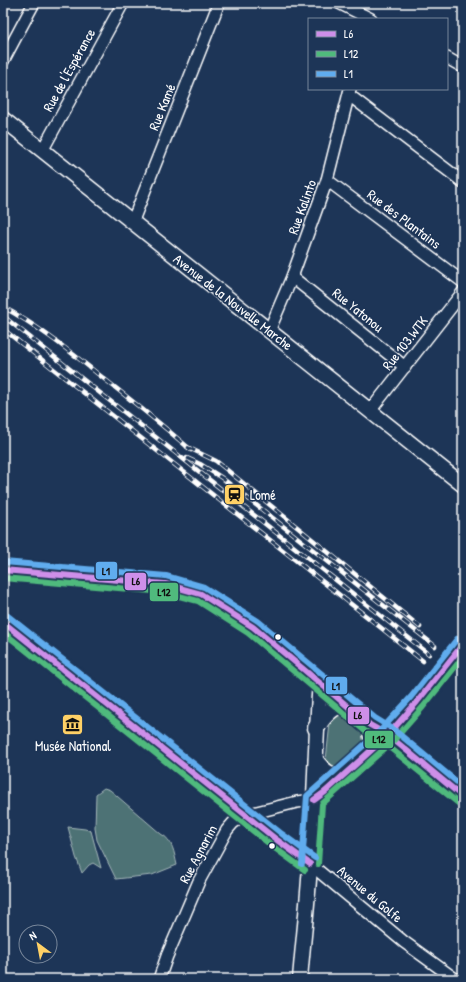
<svg xmlns="http://www.w3.org/2000/svg" width="466" height="982" font-family="'Patrick Hand',sans-serif">
	<rect width="100%" height="100%" fill="#1d3557"/>
	<filter id="ink" filterUnits="userSpaceOnUse"><feTurbulence type="fractalNoise" baseFrequency=".025" numOctaves="2"/><feDisplacementMap in="SourceGraphic" scale="8" xChannelSelector="R" yChannelSelector="G"/><feConvolveMatrix kernelMatrix="1 2 1 2 8 2 1 2 1" color-interpolation-filters="sRGB"/></filter>
	<g filter="url(#ink)">
		<!-- green -->
		<g fill="#4d7274" stroke="#a6b8ba">
			<path d="M338 715C350 713 359 725 367 733L365 744 340 768 335 770 326 763V760L330 723 332 720Z"/>
			<path d="M104 788 110 790 161 834C173 840 174 853 177 865L152 875 116 879 97 840 95 828 96 794Z"/>
			<polygon points="68,827 85,829 91,831 101,868 93,863 89,865 82,873 76,857"/>
		</g>
		<g fill="none" stroke-linecap="round" stroke-linejoin="round">
			<defs>
				<g id="minor">
					<polyline points="339,3 371,19"/>
					<polyline points="447,58 463,67"/>
					<polyline points="3,61 34,3"/>
					<polyline points="349,95 463,182"/>
					<polyline points="42,151 123,3"/>
					<polyline points="327,180 463,282"/>
					<polyline points="132,223 219,3"/>
					<polyline points="292,277 405,367"/>
					<polyline points="269,331 292,277 327,180 350,89"/>
					<polyline points="370,411 463,292"/>
					<polyline points="3,622 277,840 310,864 404,942 455,979"/>
					<polyline points="159,979 167,956 199,881 227,830 233,823 245,815 297,802 314,800"/>
				</g>
				<g id="tertiary">
					<polyline points="3,119 463,485"/>
					<path d="M316 760C323 769 330 776 341 776"/>
					<path d="M314 800C325 793 332 785 342 776 357 762 373 750 387 736 415 707 438 675 463 644"/>
					<path d="M300 979C303 941 308 902 310 864 315 804 315 743 320 682"/>
				</g>
				<g id="secondary">
					<polyline points="3,570 165,584 201,594 253,627 370,725 388,735 463,797"/>
					<polyline points="370,725 374,749"/>
					<path d="M316 728C322 719 331 705 343 706 346 706 349 708 352 709"/>
				</g>
			</defs>
			<!-- minor casing -->
			<use href="#minor" stroke="#fff" stroke-width="14"/>
			<!-- tertiary casing -->
			<use href="#tertiary" stroke="#fff" stroke-width="17"/>
			<!-- secondary casing -->
			<use href="#secondary" stroke="#fff" stroke-width="19"/>
			<!-- minor -->
			<use href="#minor" stroke="#1d3557" stroke-width="11"/>
			<!-- tertiary -->
			<use href="#tertiary" stroke="#1d3557" stroke-width="14"/>
			<!-- secondary -->
			<use href="#secondary" stroke="#1d3557" stroke-width="16"/>
			<defs>
				<g id="rail">
					<path d="M3 307C37 325 68 350 98 374 130 399 161 424 191 450"/>
					<polyline points="3,316 429,654"/>
					<polyline points="3,329 423,661"/>
					<polyline points="187,447 216,461 420,627"/>
					<polyline points="187,458 200,464 222,478 435,646"/>
				</g>
			</defs>
			<!-- rail casing -->
			<use href="#rail" stroke="#fff" stroke-width="4.5"/>
			<!-- rail -->
			<use href="#rail" stroke="#1d3557" stroke-width="3" stroke-dasharray="9" stroke-linecap="butt"/>
			<defs>
				<g id="bus-1">
					<polyline points="3,570 165,584 201,594 253,627 370,725 388,735 463,797"/>
					<polyline points="3,622 277,840 310,864"/>
					<polyline points="314,800 325,792 387,736 417,702 463,644"/>
				</g>
				<g id="bus-2">
					<polyline points="3,578 164,592 198,601 248,633 365,731 383,742 458,803"/>
					<polyline points="3,632 272,846 305,870"/>
					<polyline points="318,864 322,804 393,741 423,707 463,657"/>
				</g>
				<g id="bus-3">
					<polyline points="4,562 166,576 204,587 258,621 375,718 393,729 463,787"/>
					<polyline points="8,616 282,834 315,858"/>
					<polyline points="302,864 307,796 381,730 411,697 457,639"/>
				</g>
			</defs>
			<!-- bus-1 casing -->
			<use href="#bus-1" stroke="#1d3557" stroke-width="9"/>
			<!-- bus-2 casing -->
			<use href="#bus-2" stroke="#1d3557" stroke-width="9"/>
			<!-- bus-3 casing -->
			<use href="#bus-3" stroke="#1d3557" stroke-width="9"/>
			<!-- bus-1 -->
			<use href="#bus-1" stroke="#ce8fe9" stroke-width="6"/>
			<!-- bus-2 -->
			<use href="#bus-2" stroke="#50ba7d" stroke-width="6"/>
			<!-- bus-3 -->
			<use href="#bus-3" stroke="#60acee" stroke-width="6"/>
		</g>
	</g>
	<!-- icons -->
	<defs>
		<symbol id="station-square" viewBox="-11 -11 22 22"><rect x="-9" y="-9" width="18" height="18" rx="4" fill="#ffd166" stroke="#1d3557"/><path d="M-3-6H3Q5-6 5-4V2Q5 4 3 4L4.5 6H3L1.5 4h-3L-3 6H-4.5L-3 4Q-5 4-5 2V-4Q-5-6-3-6ZM-3.5-4v3h7v-3ZM-3.5 1v1.5H-2V1ZM2 1v1.5H3.5V1Z" fill="#111"/></symbol>
		<symbol id="museum-square" viewBox="-11 -11 22 22"><rect x="-9" y="-9" width="18" height="18" rx="4" fill="#ffd166" stroke="#1d3557"/><path d="M0-6L6-3V-2H-6V-3ZM-5-1h2V3h-2ZM-1-1h2V3h-2ZM3-1h2V3H3ZM-6 4H6V6H-6Z" fill="#111"/></symbol>
	</defs>
	<g fill-rule="evenodd">
		<use href="#station-square" x="222" y="482" width="25" height="25"/>
		<use href="#museum-square" x="60" y="712" width="25" height="25"/>
	</g>
	<!-- markers -->
	<g fill="#fff" stroke="#1d3557" stroke-width="1.5">
		<circle cx="278" cy="637" r="3.5"/>
		<circle cx="272" cy="846" r="3.5"/>
	</g>
	<g text-anchor="middle" stroke-width="3" stroke-linejoin="round" paint-order="stroke">
		<!-- street labels -->
		<g font-size="14" fill="#fff" stroke="#1d3557">
			<text transform="translate(69 70) rotate(-61)" y="5">Rue de l'Espérance</text>
			<text transform="translate(162 107) rotate(-68)" y="5">Rue Kamé</text>
			<text transform="translate(302 207) rotate(-70)" y="5">Rue Kalinto</text>
			<text transform="translate(404 219) rotate(37)" y="5">Rue des Plantains</text>
			<text transform="translate(233 302) rotate(38)" y="5">Avenue de la Nouvelle Marche</text>
			<text transform="translate(358 310) rotate(39)" y="5">Rue Yatonou</text>
			<text transform="translate(405 343) rotate(-52)" y="5">Rue 103.WTK</text>
			<text transform="translate(198 854) rotate(-62)" y="5">Rue Agnarim</text>
			<text transform="translate(370 894) rotate(40)" y="5">Avenue du Golfe</text>
		</g>
		<!-- poi labels -->
		<g font-size="14" fill="#fff" stroke="#1d3557" text-anchor="start">
			<text x="250" y="500">Lomé</text>
			<text x="73" y="751" text-anchor="middle">Musée National</text>
		</g>
	</g>
	<g stroke="#1d3557" stroke-width="1.5">
		<rect x="95" y="561" width="23" height="19" rx="4" fill="#60acee"/>
		<rect x="124" y="572" width="23" height="19" rx="4" fill="#ce8fe9"/>
		<rect x="149" y="582" width="30" height="20" rx="4" fill="#50ba7d"/>
		<rect x="325" y="676" width="23" height="19" rx="4" fill="#60acee"/>
		<rect x="347" y="706" width="23" height="19" rx="4" fill="#ce8fe9"/>
		<rect x="364" y="730" width="30" height="19" rx="4" fill="#50ba7d"/>
	</g>
	<g font-size="11" text-anchor="middle" font-weight="bold" fill="#111">
		<text x="106" y="575">L1</text>
		<text x="136" y="585">L6</text>
		<text x="164" y="596">L12</text>
		<text x="336" y="690">L1</text>
		<text x="358" y="719">L6</text>
		<text x="379" y="743">L12</text>
	</g>
	<!-- margin -->
	<rect width="466" height="982" fill="none" stroke="#1d3557" stroke-width="16"/>
	<rect x="8" y="8" width="450" height="966" fill="none" stroke="#fff" stroke-width="1.5" filter="url(#ink)"/>
	<!-- legend -->
	<rect x="308" y="18" width="140" height="72" fill="#1d3557" stroke="#77869a"/>
	<rect x="316" y="31" width="20" height="6" fill="#ce8fe9" stroke="#77869a"/>
	<text x="344" y="38" font-size="12" fill="#ffffff">L6</text>
	<rect x="316" y="51" width="20" height="6" fill="#50ba7d" stroke="#77869a"/>
	<text x="344" y="58" font-size="12" fill="#ffffff">L12</text>
	<rect x="316" y="71" width="20" height="6" fill="#60acee" stroke="#77869a"/>
	<text x="344" y="78" font-size="12" fill="#ffffff">L1</text>
	<!-- north arrow -->
	<g transform="translate(38 944) rotate(328)"><circle r="19" fill="#1d3557" stroke="#77869a"/>
	<path d="M0-3L7 15L0 10L-7 15Z" fill="#ffd166"/>
	<text y="-6" font-size="11" font-weight="bold" text-anchor="middle" fill="#ffffff">N</text>
	</g>
</svg>
